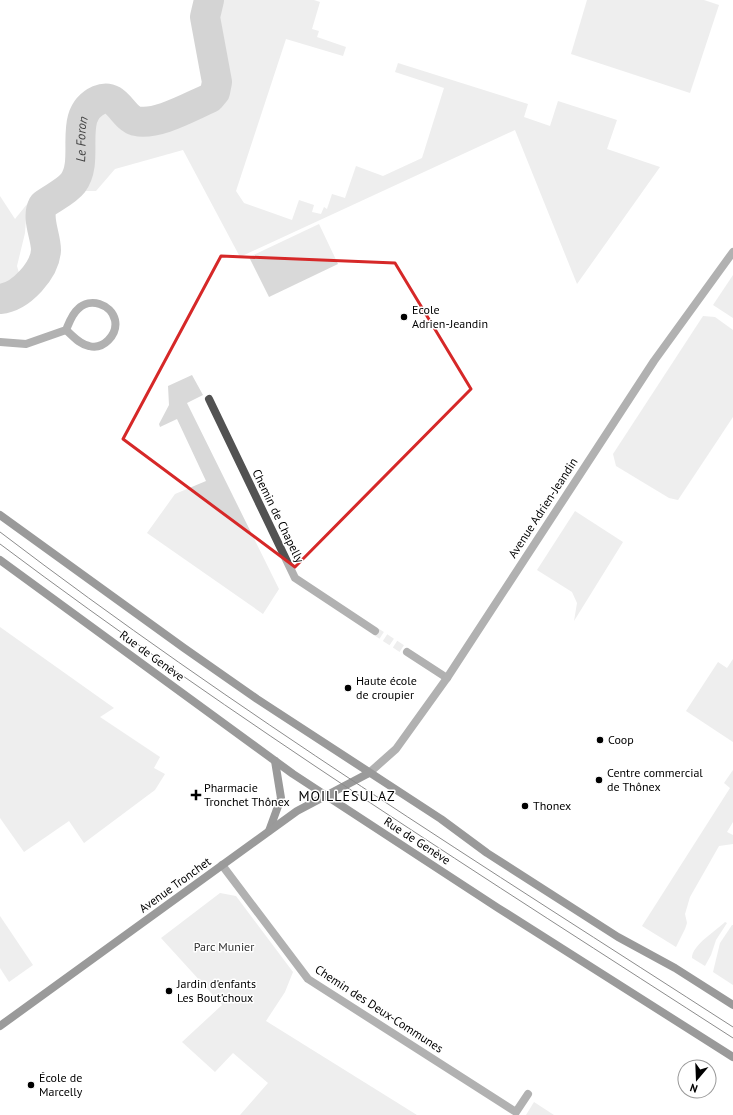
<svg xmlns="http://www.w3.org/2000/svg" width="733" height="1115" font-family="'PT Sans',sans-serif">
	<rect width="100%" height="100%" fill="#fff"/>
	<!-- green -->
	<g fill="#d9d9d9">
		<path d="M220 0H314L320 2 312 29 319 31 317 37 346 47 343 56 286 39 236 191 244 203 292 220 299 200 314 205 312 212 321 214 324 207 327 209 332 194 345 198 356 166 383 176 422 158 444 88 395 72 398 63 528 104 524 117 550 126 558 101 617 120 607 149 660 167 577 284 515 130 240 257 183 150 115 169 96 191H84V185L78 188C80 181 83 174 84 167 86 152 81 104 109 108 120 114 123 127 136 131 151 136 219 112 225 97L210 22 215 5Z"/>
		<polygon points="587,0 704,0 719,5 690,93 571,54"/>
		<polygon points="0,196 15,219 32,198 26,219 25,233 17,266 19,273 16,279 11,286 0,288"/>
		<polygon points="319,224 338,264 269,297 249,257"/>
		<polygon points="733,275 733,318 713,305"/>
		<polygon points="703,316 715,317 733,330 733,417 678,500 669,498 616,466 613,454"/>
		<polygon points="192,375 203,395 187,403 279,589 263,614 147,533 175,494 206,481 177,419 160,427 159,424 169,405 168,386"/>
		<polygon points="575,511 623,542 574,621 577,603 572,592 537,570"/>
		<polygon points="0,627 114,708 100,717 160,757 154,768 165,774 155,790 84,843 69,821 24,852 0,818"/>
		<polygon points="733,659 733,742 686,711 718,662 727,668"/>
		<polygon points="733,770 733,822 727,832 733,835 733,844 719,846 690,897 685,914 687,923 685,929 676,947 642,926 730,788 724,783"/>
		<polygon points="220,893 236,896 293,972 285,992 266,1021 417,1115 240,1115 268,1083 233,1053 215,1072 182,1042 222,1005 161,938"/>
		<polygon points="0,916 33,965 9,982 0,968"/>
		<path d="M725 922 727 923 716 940 711 955 705 966 692 958C692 945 716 931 725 922Z"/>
		<polygon points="732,925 733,925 733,985 713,972 720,943"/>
		<polygon points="534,1102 554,1115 526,1115"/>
	</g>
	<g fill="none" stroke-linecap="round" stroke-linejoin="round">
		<!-- river -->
		<path stroke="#a0a0a0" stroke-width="30" id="s1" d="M0 299C21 297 45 270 46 250 46 236 36 218 43 205 52 198 66 192 73 183 91 159 66 115 99 100 117 92 122 117 136 121 157 126 191 106 210 98L215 92 217 82 205 17 209 0"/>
		<!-- minor-tunnel -->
		<polyline stroke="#d9d9d9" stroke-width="8" stroke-dasharray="8 4" stroke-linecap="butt" points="375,631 407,652"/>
		<!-- minor -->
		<g stroke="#525252" stroke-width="8">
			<path d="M0 342 26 344 66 330C69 323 72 314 78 309 90 297 111 304 115 320 118 335 103 350 89 346 79 344 73 336 66 330"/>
			<polyline points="209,399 295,578 375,631"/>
			<polyline points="407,652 447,678"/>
			<polyline points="222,865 308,979 516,1112 528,1094"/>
		</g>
		<!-- tertiary -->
		<polyline stroke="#525252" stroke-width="8" points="369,773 396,749 447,678 654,361 733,252"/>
		<!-- secondary -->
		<g stroke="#1f1f1f" stroke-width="8">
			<polyline points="0,515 184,648 257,699 441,819 487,853 618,937 675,968 733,1005"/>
			<polyline points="0,560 293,774 498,908 733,1057"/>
			<polyline points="269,831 281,798 275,761"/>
			<polyline points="0,1026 297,811 369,773"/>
		</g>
		<!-- tram -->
		<g stroke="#000" stroke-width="1">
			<path d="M0 532C235 711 485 867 733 1027"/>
			<path d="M0 544C236 721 485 878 733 1038"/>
		</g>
	</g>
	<!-- marked area -->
	<path d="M0 0H733V1115H0ZM221 256 395 263 471 389 295 567 123 439Z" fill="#fff" fill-opacity=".55" fill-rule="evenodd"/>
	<path fill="none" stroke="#d62828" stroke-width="3" stroke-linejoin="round" d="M221 256 395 263 471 389 295 567 123 439Z"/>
	<!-- markers -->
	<g fill="#000" stroke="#fff" stroke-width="1.5">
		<circle cx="404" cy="317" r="4"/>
		<circle cx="348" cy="688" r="4"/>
		<circle cx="600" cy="740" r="4"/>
		<circle cx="599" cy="780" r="4"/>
		<path d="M194 789h4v4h4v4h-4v4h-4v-4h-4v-4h4z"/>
		<circle cx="525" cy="806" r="4"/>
		<circle cx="169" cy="991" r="4"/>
		<circle cx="31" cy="1085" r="4"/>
	</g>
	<g text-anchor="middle" stroke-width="3" stroke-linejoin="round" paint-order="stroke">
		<!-- poi labels -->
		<g font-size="12" fill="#000" stroke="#fff" text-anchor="start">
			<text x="412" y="314">Ecole<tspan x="412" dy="14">Adrien-Jeandin</tspan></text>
			<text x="356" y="685">Haute école<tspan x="356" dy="14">de croupier</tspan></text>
			<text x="608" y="744">Coop</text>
			<text x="607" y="777">Centre commercial<tspan x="607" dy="14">de Thônex</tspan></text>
			<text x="204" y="792">Pharmacie<tspan x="204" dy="14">Tronchet Thônex</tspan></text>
			<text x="533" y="810">Thonex</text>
			<text x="177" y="988">Jardin d'enfants<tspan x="177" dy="14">Les Bout'choux</tspan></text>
			<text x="39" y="1082">École de<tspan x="39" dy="14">Marcelly</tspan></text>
		</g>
		<!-- street labels -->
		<g font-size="12" fill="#000" stroke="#fff">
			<text transform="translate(543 508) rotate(-57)" y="4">Avenue Adrien-Jeandin</text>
			<text transform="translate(278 516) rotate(64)" y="4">Chemin de Chapelly</text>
			<text transform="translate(152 656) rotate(36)" y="4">Rue de Genève</text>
			<text transform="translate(417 841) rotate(33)" y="4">Rue de Genève</text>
			<text transform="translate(175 885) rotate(-36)" y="4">Avenue Tronchet</text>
			<text transform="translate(379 1009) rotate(33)" y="4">Chemin des Deux-Communes</text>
		</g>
		<!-- park labels -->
		<g font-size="12" fill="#303030" stroke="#fff">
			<text x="224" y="951">Parc Munier</text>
		</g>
		<!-- water labels -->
		<g font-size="13" font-style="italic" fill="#414141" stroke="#fff">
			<text dy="5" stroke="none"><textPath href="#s1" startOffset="200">Le Foron</textPath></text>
		</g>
		<!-- quarter labels -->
		<g font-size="14" letter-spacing="1" fill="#000" stroke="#fff">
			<text x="347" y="801">MOILLESULAZ</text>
		</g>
	</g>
	<!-- north arrow -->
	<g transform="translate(697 1079) rotate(199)"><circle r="19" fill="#ffffff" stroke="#999999"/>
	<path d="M0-3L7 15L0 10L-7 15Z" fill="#000000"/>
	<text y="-6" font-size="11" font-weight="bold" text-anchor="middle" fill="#000000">N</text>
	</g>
</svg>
